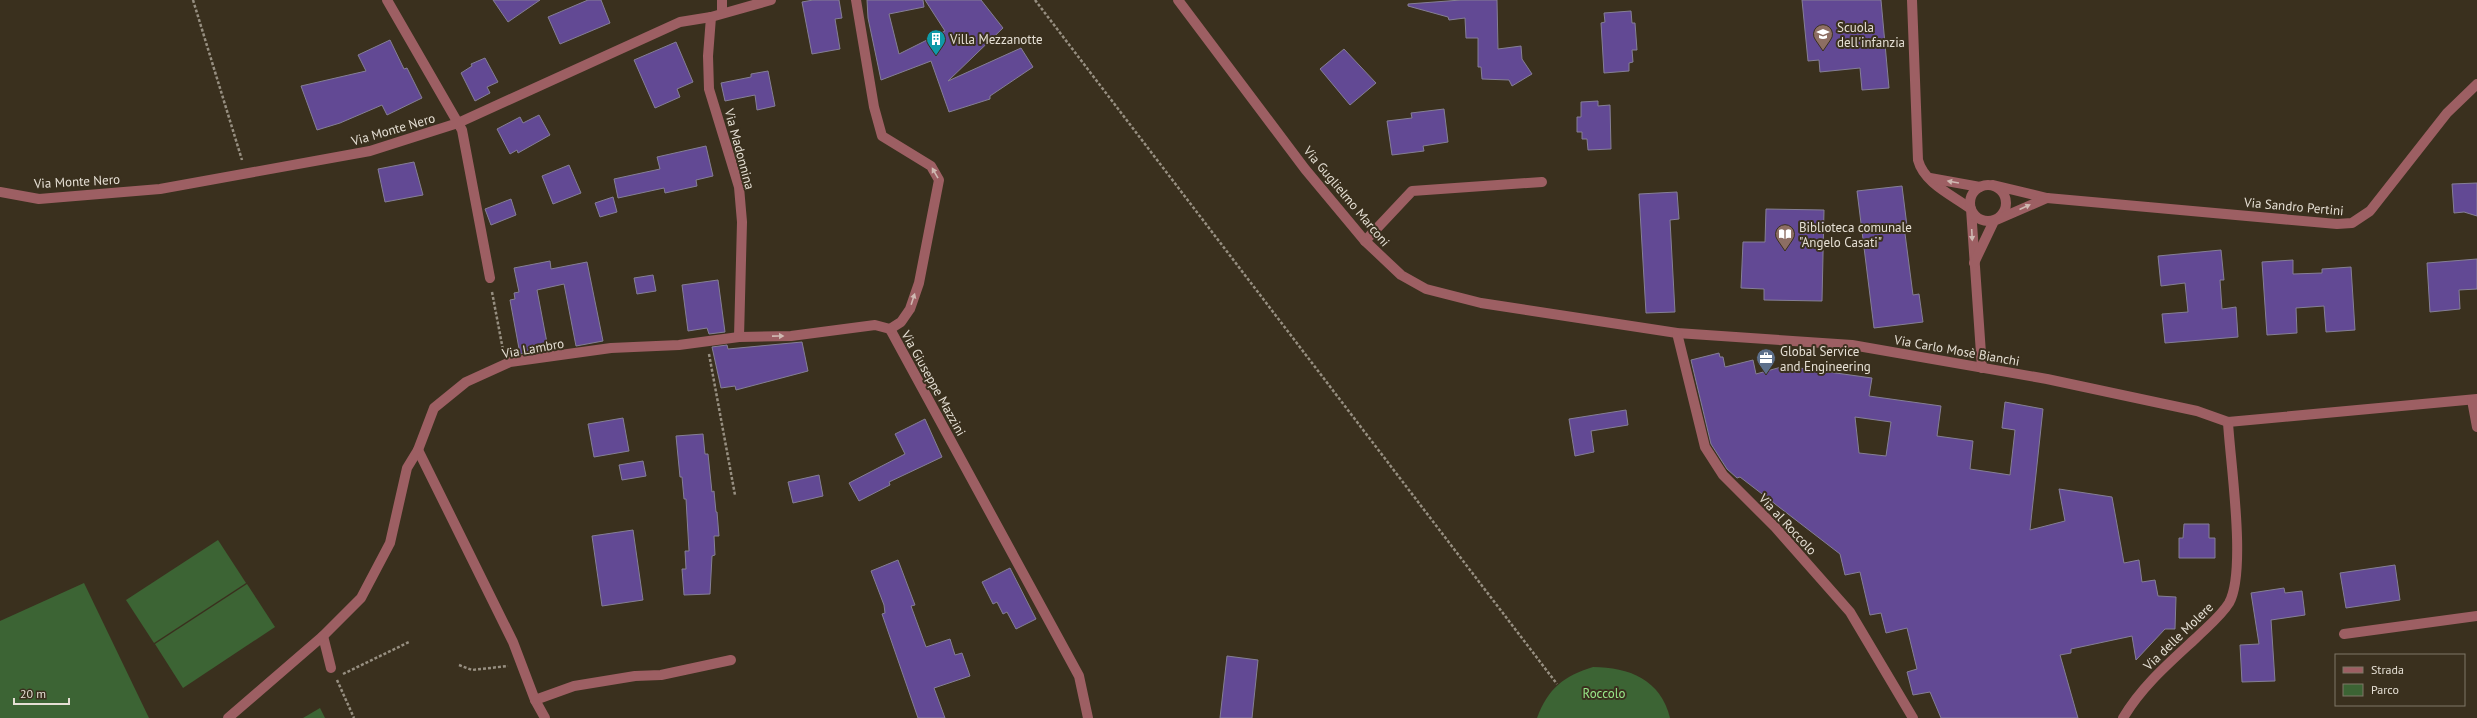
<svg xmlns="http://www.w3.org/2000/svg" width="2477" height="718" font-family="'PT Sans',sans-serif">
	<rect width="100%" height="100%" fill="#3a301e"/>
	<!-- green -->
	<g fill="#3c6434">
		<polygon points="218,540 246,583 154,643 126,600"/>
		<polygon points="84,583 149,718 0,718 0,621"/>
		<polygon points="247,584 275,627 183,688 155,644"/>
		<path d="M1593 667C1629 667 1661 680 1670 718H1537C1548 688 1564 676 1593 667Z"/>
		<polygon points="320,708 325,718 303,718"/>
	</g>
	<!-- building -->
	<g fill="#624994" stroke="#857f95" fill-rule="evenodd">
		<polygon points="493,0 540,0 508,22"/>
		<polygon points="588,0 601,0 610,23 560,44 548,17"/>
		<polygon points="813,0 839,0 842,18 835,19 840,49 812,54 802,2"/>
		<polygon points="867,0 923,0 924,7 889,14 899,54 945,31 925,0 981,0 1003,28 948,81 1021,48 1033,67 990,96 990,99 949,112 931,61 881,80 868,18"/>
		<polygon points="1461,0 1497,0 1498,49 1521,46 1522,59 1532,74 1512,86 1509,80 1482,79 1481,67 1478,67 1478,38 1466,38 1465,18 1449,20 1448,17 1408,6 1408,4"/>
		<polygon points="1802,0 1881,0 1889,88 1862,90 1860,68 1820,72 1819,60 1808,61"/>
		<polygon points="1631,11 1632,23 1635,23 1637,50 1632,50 1633,62 1629,63 1629,71 1604,73 1601,23 1605,22 1604,13"/>
		<polygon points="390,40 404,69 407,68 422,98 387,115 382,105 340,123 317,130 301,86 366,71 358,55"/>
		<polygon points="676,42 693,82 677,89 680,97 655,108 634,60"/>
		<polygon points="1344,49 1376,83 1350,105 1320,69"/>
		<polygon points="485,58 498,82 487,87 490,93 475,101 461,73 472,66 471,64"/>
		<polygon points="768,71 775,106 757,110 755,95 725,101 721,83 751,77 751,74"/>
		<polygon points="1598,101 1598,106 1610,105 1611,149 1588,150 1587,139 1582,139 1582,132 1577,132 1577,117 1581,117 1581,102"/>
		<polygon points="1444,109 1448,142 1423,146 1424,151 1392,155 1387,121 1412,118 1411,113"/>
		<polygon points="539,115 550,135 518,153 517,150 510,154 497,129 520,117 523,123"/>
		<polygon points="706,146 713,176 696,180 697,186 665,193 664,188 618,198 614,179 660,169 657,157"/>
		<polygon points="414,162 423,195 385,202 378,169"/>
		<polygon points="569,165 581,193 553,204 542,176"/>
		<polygon points="2477,183 2477,216 2464,212 2454,213 2452,184"/>
		<polygon points="1902,186 1907,226 1904,226 1913,295 1919,294 1923,322 1874,328 1857,191"/>
		<polygon points="1677,192 1679,219 1670,220 1675,312 1646,313 1639,194"/>
		<polygon points="613,197 617,212 600,217 595,203"/>
		<polygon points="511,199 516,215 491,225 485,209"/>
		<polygon points="1766,209 1824,210 1822,301 1764,300 1764,289 1741,288 1743,242 1765,242"/>
		<polygon points="2221,250 2224,280 2220,280 2222,309 2236,307 2238,337 2165,343 2162,314 2188,312 2185,283 2161,286 2158,256"/>
		<polygon points="2477,259 2477,289 2459,290 2460,309 2430,312 2427,263"/>
		<polygon points="2293,260 2293,274 2322,273 2322,269 2351,267 2355,330 2326,332 2324,306 2296,308 2297,333 2267,335 2262,262"/>
		<polygon points="550,261 551,269 587,262 603,341 576,346 564,284 537,290 548,348 520,354 510,300 515,299 514,293 519,292 514,268"/>
		<polygon points="653,275 656,291 637,294 634,278"/>
		<polygon points="718,280 725,332 709,334 707,328 688,331 682,285"/>
		<polygon points="802,342 808,371 736,390 735,386 721,388 712,347 727,345 728,349"/>
		<path d="M1719 353 1720 357H1723L1725 367 1753 360 1756 374 1785 366 1872 378 1869 396 1941 406 1937 436 1973 441 1970 469 2010 475 2015 430 2002 428 2005 402 2043 409 2030 530 2065 521 2059 489 2112 497 2124 563 2139 560 2142 582 2155 580 2158 596 2176 597 2175 629H2165L2136 660 2132 636 2071 649V653L2060 655 2078 718H1941L1930 692 1913 695 1907 672 1917 669 1907 628 1886 633 1881 613 1870 615 1860 572 1845 575 1840 554 1740 477 1737 478 1727 469 1711 444 1691 360ZM1855 417 1891 422 1886 456 1859 453Z"/>
		<polygon points="1626,410 1628,425 1591,431 1594,452 1575,456 1569,419"/>
		<polygon points="623,418 629,451 594,457 588,424"/>
		<polygon points="925,419 942,457 889,482 890,485 859,501 849,483 905,454 895,434"/>
		<polygon points="703,434 705,454 708,454 712,492 714,491 716,512 717,512 719,536 714,536 715,555 712,556 710,594 684,595 682,569 686,569 685,551 689,551 686,499 684,499 682,477 680,477 676,436"/>
		<polygon points="643,461 646,476 622,480 619,465"/>
		<polygon points="819,475 823,496 793,503 788,482"/>
		<polygon points="2184,524 2209,524 2209,538 2215,538 2215,558 2179,558 2179,538 2183,538"/>
		<polygon points="633,530 643,600 602,606 592,536"/>
		<polygon points="898,560 915,605 911,606 926,647 950,639 955,655 962,653 970,676 934,688 945,718 918,718 882,614 885,613 884,605 871,571"/>
		<polygon points="2395,565 2400,600 2346,608 2340,573"/>
		<polygon points="1010,568 1036,619 1016,629 1007,612 1003,614 997,602 993,604 982,582"/>
		<polygon points="2284,588 2285,593 2302,591 2305,615 2271,620 2275,681 2242,682 2240,645 2259,644 2251,593"/>
		<polygon points="1227,656 1258,660 1252,718 1220,718"/>
	</g>
	<g fill="none" stroke-linecap="round" stroke-linejoin="round">
		<!-- path -->
		<g stroke="#978f81" stroke-width="2.5" stroke-dasharray="3 2" stroke-linecap="butt">
			<polyline points="193,0 242,160"/>
			<polyline points="1035,0 1557,684"/>
			<polyline points="492,292 503,350"/>
			<polyline points="709,354 735,495"/>
			<polyline points="459,665 472,670 508,666"/>
			<polyline points="343,674 409,642"/>
			<polyline points="337,680 354,718"/>
		</g>
		<!-- minor -->
		<g stroke="#9d5f63" stroke-width="10">
			<polyline points="387,0 462,130 490,278"/>
			<polyline points="856,0 874,107 882,136 931,166 939,180 919,283 910,309 901,322 890,329"/>
			<polyline points="1178,0 1305,169 1365,241 1401,275 1426,289 1481,303 1677,333 1852,345 2047,379 2197,411 2228,422 2477,399"/>
			<path d="M1912 0 1918 160C1924 183 1952 195 1971 209L1982 368"/>
			<polyline points="722,13 722,0"/>
			<polyline points="711,17 708,56 709,89 739,187 742,222 739,337"/>
			<polyline points="1930,178 1980,187"/>
			<circle cx="1988" cy="203" r="18"/>
			<polyline points="1993,185 2047,198 2337,224 2352,223 2370,211 2447,113 2477,84"/>
			<polyline points="0,192 39,199 160,189 370,151 458,123 680,22 711,17 771,0"/>
			<polyline points="1365,241 1412,191 1542,182"/>
			<polyline points="1974,263 1994,221 2047,198"/>
			<polyline points="890,329 1079,676 1088,718"/>
			<polyline points="1677,333 1705,447 1723,475 1775,527 1850,612 1913,718"/>
			<polyline points="2472,400 2477,427"/>
			<polyline points="418,450 513,642 535,700 545,718"/>
			<polyline points="2344,634 2477,616"/>
			<polyline points="323,636 331,668"/>
			<polyline points="535,700 574,686 635,676 661,675 731,660"/>
			<polyline points="228,718 323,636 361,598 390,543 407,468 418,450 434,408 466,382 510,362 611,348 679,345 739,337 791,336 875,325 890,329"/>
			<path d="M2123 718C2142 686 2169 663 2196 638 2207 627 2221 616 2229 603 2247 571 2230 461 2228 422"/>
		</g>
	</g>
	<!-- one-way arrows -->
	<defs><path id="oneway-solid" d="M-6-.8H1V-3.2L6.5 0L1 3.2V.8H-6Z"/></defs>
	<g fill="#cfb9b2">
		<use href="#oneway-solid" transform="translate(935 173) rotate(-120)"/>
		<use href="#oneway-solid" transform="translate(1953 182) rotate(-170)"/>
		<use href="#oneway-solid" transform="translate(2025 207) rotate(-24)"/>
		<use href="#oneway-solid" transform="translate(1972 235) rotate(87)"/>
		<use href="#oneway-solid" transform="translate(913 299) rotate(-72)"/>
		<use href="#oneway-solid" transform="translate(778 336) rotate(-1)"/>
	</g>
	<!-- icons -->
	<defs>
		<symbol id="school-pin" viewBox="-11 -11 22 30"><path d="M0 17L-7.5 6A9.5 9.5 0 1 1 7.5 6Z" fill="#8d6e63" stroke="#3a301e"/><path d="M0-5L7-2L0 1L-7-2ZM-4 1L0 2.5L4 1V4Q0 6-4 4Z" fill="#fff"/></symbol>
		<symbol id="building-pin" viewBox="-11 -11 22 30"><path d="M0 17L-7.5 6A9.5 9.5 0 1 1 7.5 6Z" fill="#0f9aa8" stroke="#3a301e"/><path d="M-4-6H4V6H1V3H-1V6H-4ZM-2.5-4.3h1.7v1.8h-1.7ZM.8-4.3h1.7v1.8H.8ZM-2.5-1h1.7V.8h-1.7ZM.8-1h1.7V.8H.8Z" fill="#fff"/></symbol>
		<symbol id="library-pin" viewBox="-11 -11 22 30"><path d="M0 17L-7.5 6A9.5 9.5 0 1 1 7.5 6Z" fill="#8d6e63" stroke="#3a301e"/><path d="M-6-4Q-3-5.5-.7-3.5V5Q-3 3-6 4ZM6-4Q3-5.5 .7-3.5V5Q3 3 6 4Z" fill="#fff"/></symbol>
		<symbol id="office-pin" viewBox="-11 -11 22 30"><path d="M0 17L-7.5 6A9.5 9.5 0 1 1 7.5 6Z" fill="#5c6f8a" stroke="#3a301e"/><path d="M-6-3h4V-5.5h4V-3h4V5H-6ZM-1-4.5V-3h2v-1.5ZM-6 0V1H6V0Z" fill="#fff"/></symbol>
	</defs>
	<g fill-rule="evenodd">
		<use href="#school-pin" x="1812" y="23" width="22" height="30"/>
		<use href="#building-pin" x="925" y="28" width="22" height="30"/>
		<use href="#library-pin" x="1774" y="223" width="22" height="30"/>
		<use href="#office-pin" x="1755" y="347" width="22" height="30"/>
	</g>
	<g text-anchor="middle" stroke-width="4" stroke-linejoin="round" paint-order="stroke">
		<!-- poi labels -->
		<g font-size="13" fill="#e5dfd4" stroke="#3a301e" text-anchor="start">
			<text x="1837" y="32">Scuola<tspan x="1837" dy="15">dell'infanzia</tspan></text>
			<text x="950" y="44">Villa Mezzanotte</text>
			<text x="1799" y="232">Biblioteca comunale<tspan x="1799" dy="15">"Angelo Casati"</tspan></text>
			<text x="1780" y="356">Global Service<tspan x="1780" dy="15">and Engineering</tspan></text>
		</g>
		<!-- street labels -->
		<g font-size="13" fill="#e5dfd4" stroke="#3a301e">
			<text transform="translate(393 129) rotate(-16)" y="5">Via Monte Nero</text>
			<text transform="translate(740 149) rotate(75)" y="5">Via Madonnina</text>
			<text transform="translate(77 181) rotate(-3)" y="5">Via Monte Nero</text>
			<text transform="translate(1347 196) rotate(50)" y="5">Via Guglielmo Marconi</text>
			<text transform="translate(2294 206) rotate(5)" y="5">Via Sandro Pertini</text>
			<text transform="translate(533 348) rotate(-10)" y="5">Via Lambro</text>
			<text transform="translate(1957 350) rotate(10)" y="5">Via Carlo Mosè Bianchi</text>
			<text transform="translate(934 383) rotate(61)" y="5">Via Giuseppe Mazzini</text>
			<text transform="translate(1788 524) rotate(47)" y="5">Via al Roccolo</text>
			<text transform="translate(2178 636) rotate(-44)" y="5">Via delle Molere</text>
		</g>
		<!-- park labels -->
		<g font-size="13" fill="#98e788" stroke="#3a301e">
			<text x="1604" y="698">Roccolo</text>
		</g>
	</g>
	<!-- legend -->
	<rect x="2335" y="654" width="130" height="52" fill="#3a301e" stroke="#7e7667"/>
	<rect x="2343" y="667" width="20" height="6" fill="#9d5f63" stroke="#7e7667"/>
	<text x="2371" y="674" font-size="12" fill="#e5dfd4">Strada</text>
	<rect x="2343" y="684" width="20" height="12" fill="#3c6434" stroke="#7e7667"/>
	<text x="2371" y="694" font-size="12" fill="#e5dfd4">Parco</text>
	<!-- scale -->
	<path d="M14 698v6h55v-6" fill="none" stroke="#e5dfd4" stroke-width="2"/>
	<text x="20" y="698" font-size="12" fill="#e5dfd4" stroke="#3a301e" stroke-width="3" paint-order="stroke">20 m</text>
</svg>
